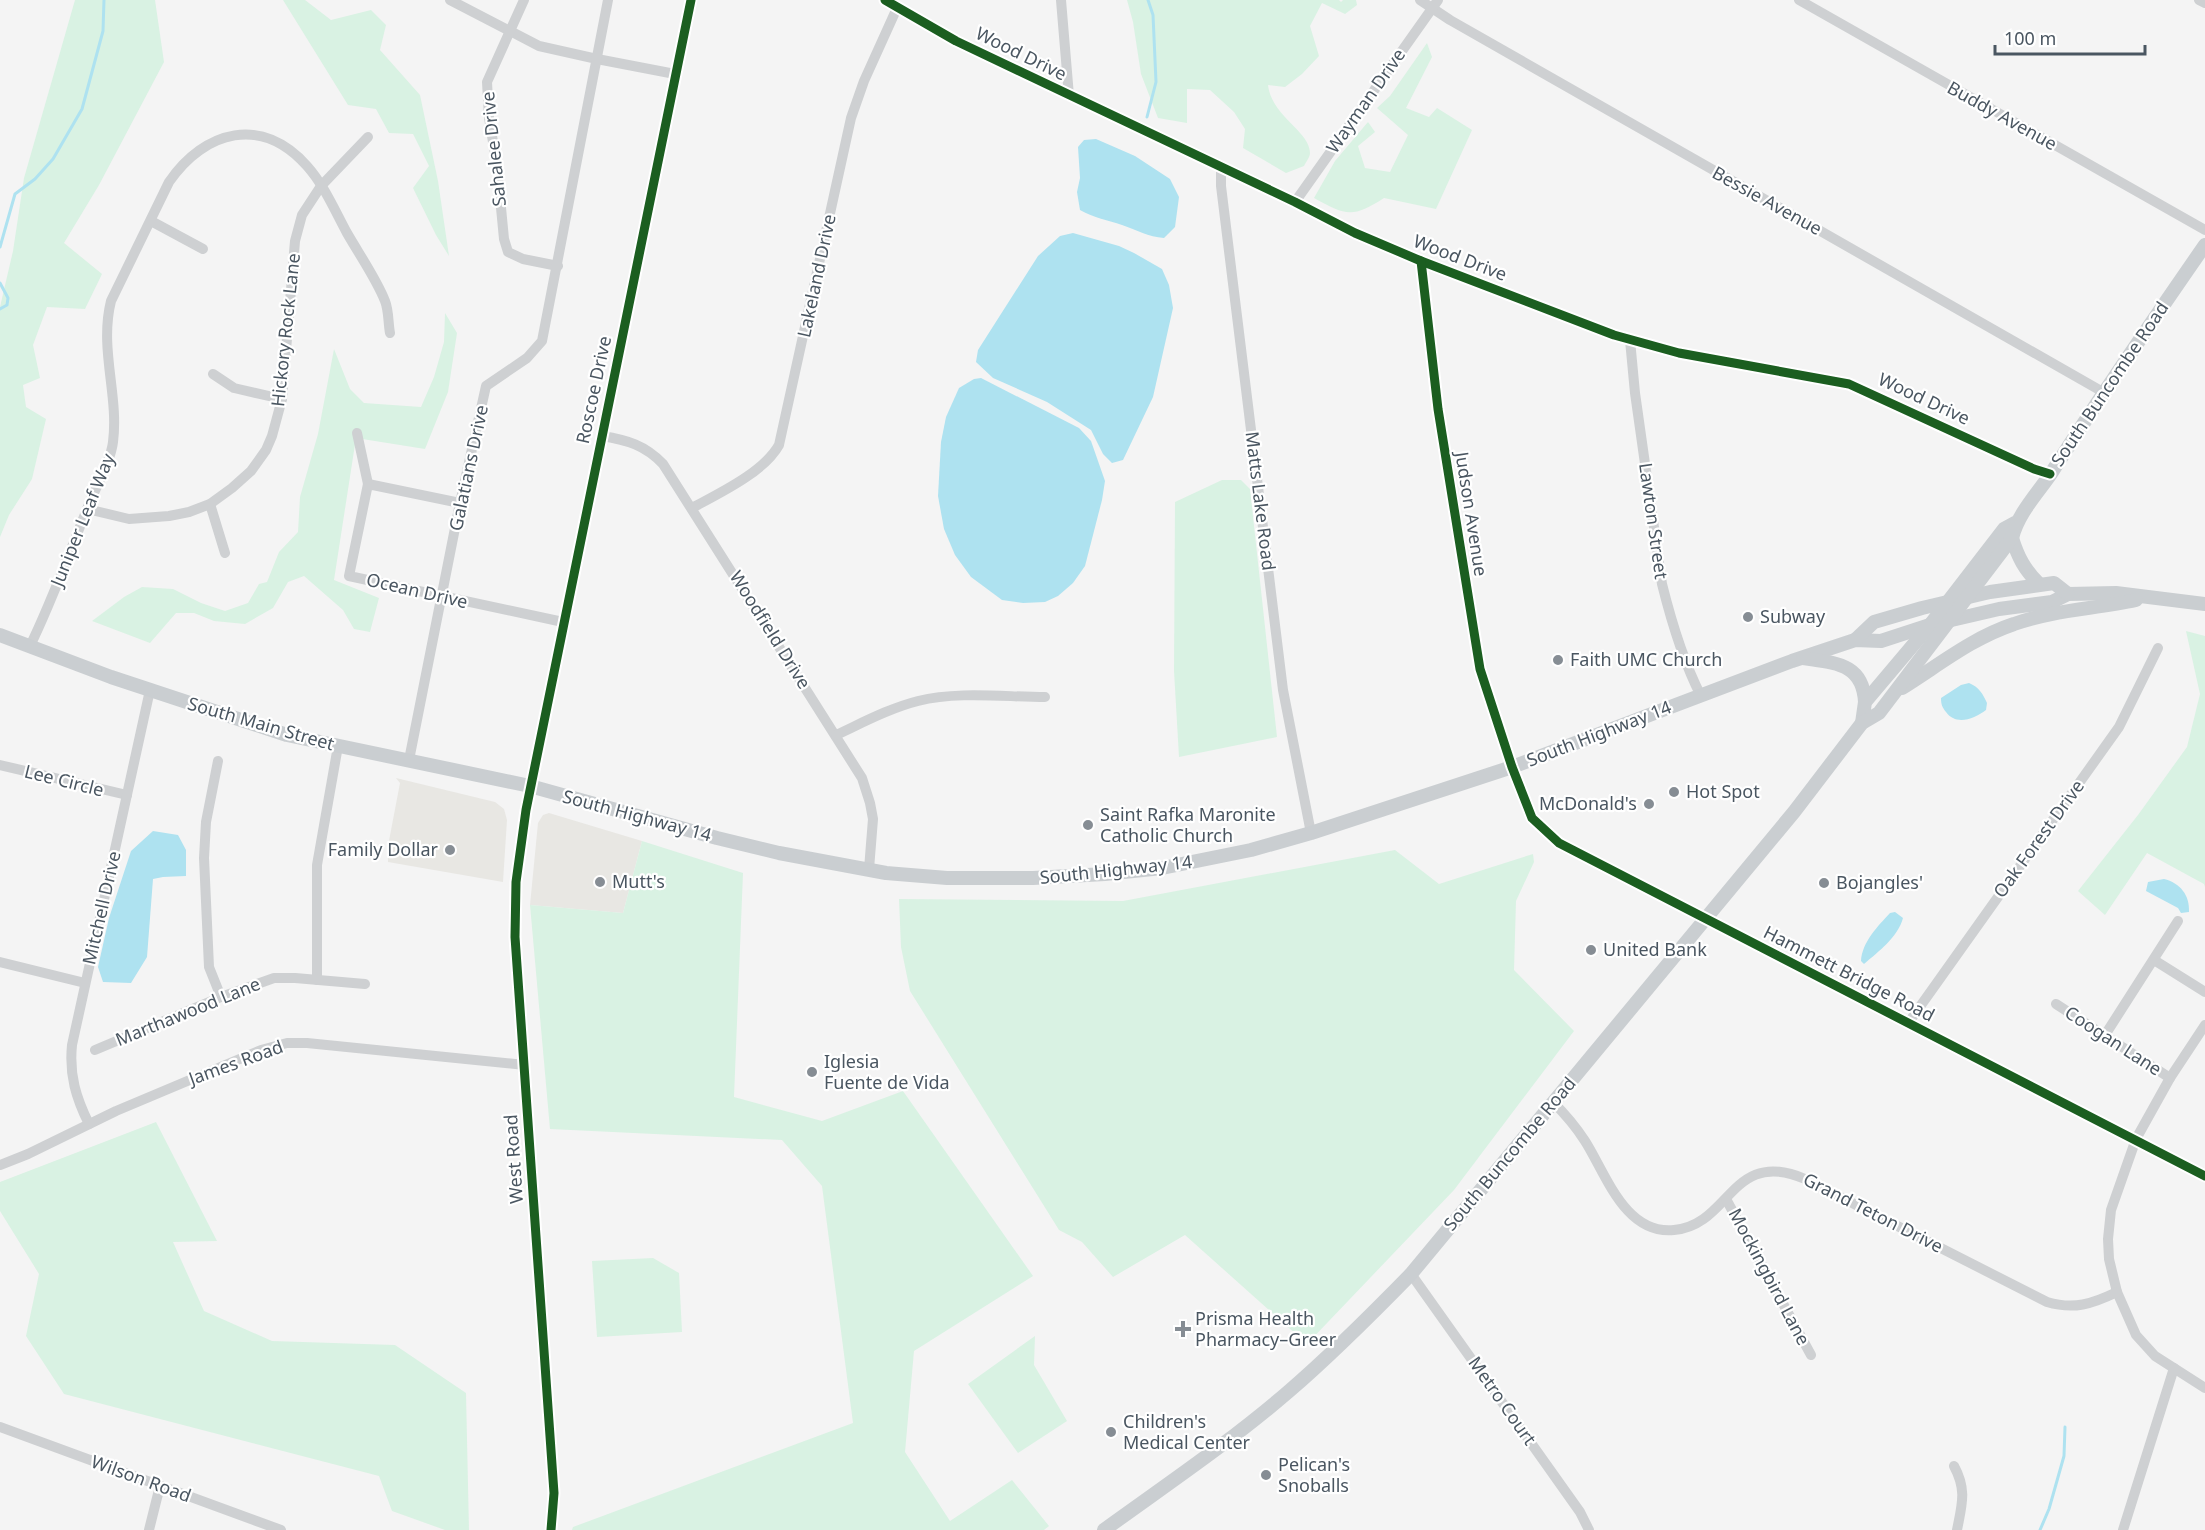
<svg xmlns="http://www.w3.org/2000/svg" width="2205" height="1530" font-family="'Noto Sans',sans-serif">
	<rect width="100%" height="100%" fill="#f4f4f4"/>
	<!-- commercial -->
	<g fill="#e8e7e3">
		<polygon points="396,778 495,802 504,809 507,820 503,882 388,862 388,846 400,783"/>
		<polygon points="549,813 642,841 623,913 530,905 538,823 543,815"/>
	</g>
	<!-- green -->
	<g fill="#d9f2e3">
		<polygon points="75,0 155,0 164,62 99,185 64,243 102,274 85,309 47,307 33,345 40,378 23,385 26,407 46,419 32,479 9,515 0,537 0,307 13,251 24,178"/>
		<polygon points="283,0 305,0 331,20 371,10 386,25 380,50 420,95 438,181 449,256 436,235 413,188 429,166 413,134 389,133 376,109 348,105"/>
		<path d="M1127 0H1339L1341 2 1343 0H1356L1357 5 1345 14 1322 3 1310 26 1319 56 1302 74 1285 87 1268 85C1272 117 1310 131 1310 153 1310 157 1306 162 1304 166L1286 173 1243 148 1245 129 1234 112 1210 90 1187 89V123L1158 118 1141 74 1133 22Z"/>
		<path d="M1427 43 1432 57 1406 108 1429 117 1437 108 1472 130 1436 209 1384 198C1353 218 1346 216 1314 198L1335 161 1368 122 1375 132 1358 146 1365 168 1390 172 1408 135 1377 108 1390 96Z"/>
		<polygon points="445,313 457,333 448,392 425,449 356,438 334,580 379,598 370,632 354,629 343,610 304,576 288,582 273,608 245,624 214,621 194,613 176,613 150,643 92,621 124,597 142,587 173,589 201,603 225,611 248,603 259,584 267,582 279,552 298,532 300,497 318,434 334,349 350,389 364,403 421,407 434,377 444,342"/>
		<polygon points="1222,480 1241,480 1250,489 1277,737 1179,757 1174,671 1175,502"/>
		<polygon points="2186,631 2205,636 2205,887 2204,884 2147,853 2105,915 2078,891 2138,815 2187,747 2200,694"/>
		<polygon points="642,841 743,873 734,1097 822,1121 903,1091 1033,1276 914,1351 905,1452 950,1521 1012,1480 1049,1526 1044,1530 572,1530 573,1527 853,1423 822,1186 782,1140 550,1129 530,905 623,913"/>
		<polygon points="1395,850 1439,884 1533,854 1534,862 1516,901 1514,970 1574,1031 1454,1190 1307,1344 1185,1235 1113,1277 1082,1242 1059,1230 910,991 901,947 899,899 1123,901"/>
		<polygon points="156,1122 217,1241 173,1242 204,1311 272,1341 395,1345 466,1393 469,1530 445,1530 392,1511 379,1476 64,1394 26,1336 39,1274 0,1211 0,1182"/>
		<polygon points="653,1258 679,1273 682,1332 597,1337 592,1261"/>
		<polygon points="1035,1336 1034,1365 1067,1421 1018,1453 968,1384"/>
	</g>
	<!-- water -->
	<g fill="#aee2f0">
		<path d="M1096 139 1135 156 1170 179 1179 197 1175 227 1164 238C1148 237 1137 230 1122 225 1108 220 1094 218 1080 210L1077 192 1080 178 1078 147 1084 140Z"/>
		<polygon points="1073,233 1119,246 1134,253 1162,269 1169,285 1173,308 1153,397 1123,460 1112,463 1103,454 1091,430 1047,402 993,378 976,362 978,350 1038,256 1060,236"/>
		<polygon points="981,378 1079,428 1091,441 1105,481 1102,500 1085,566 1073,583 1058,596 1045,602 1023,603 1002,600 971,577 955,555 944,529 938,496 941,442 946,417 959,388 974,379"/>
		<path d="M1969 683C1979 687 1983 694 1987 703L1986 710C1974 719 1956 726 1946 712 1942 707 1941 704 1941 698L1961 685Z"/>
		<polygon points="153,831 178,835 186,850 186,876 163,877 153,879 147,957 131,983 103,982 98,967 109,918 131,851"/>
		<path d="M2164 879C2180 883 2190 895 2189 912L2181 913 2178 908 2146 891 2148 882Z"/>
		<path d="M1895 912 1903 918C1898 937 1878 952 1864 964L1861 961C1862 942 1878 926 1890 913Z"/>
	</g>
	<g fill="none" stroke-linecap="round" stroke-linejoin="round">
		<!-- stream -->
		<g stroke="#aee2f0" stroke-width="3">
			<polyline points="1147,117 1156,82 1153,15 1148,0"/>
			<polyline points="0,247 15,194 35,179 53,159 82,109 103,31 104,0"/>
			<polyline points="0,283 8,298 7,305 0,309"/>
			<polyline points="2040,1530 2049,1509 2064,1456 2065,1427"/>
		</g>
		<!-- minor -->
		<g stroke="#ced0d2" stroke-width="10">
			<polyline points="450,0 539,46 597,59 675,74"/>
			<polyline points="524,0 487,82 489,118 497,166 504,239 508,252 523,259 558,266"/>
			<polyline points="885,0 956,41 1295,202 1355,233 1421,261 1614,335 1679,353 1849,384 2034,469 2050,474"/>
			<polyline points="1061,0 1069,96"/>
			<polyline points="1420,0 1450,20 2103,392"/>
			<polyline points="1799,0 2205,230"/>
			<polyline points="2199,0 2205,3"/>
			<polyline points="1221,168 1221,186 1283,690 1311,833"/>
			<polyline points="1295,202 1438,0"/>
			<polyline points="151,221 203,249"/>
			<polyline points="1421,261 1438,409 1480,669 1512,767 1532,818 1559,843 2205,1176"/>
			<path d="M1630 340 1635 393 1662 584C1671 620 1684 663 1701 696"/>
			<polyline points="213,374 234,388 282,399"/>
			<polyline points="357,433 368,484"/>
			<path d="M602 436C627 440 645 445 663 464L862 778 870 803 873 819 869 869"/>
			<polyline points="460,503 368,484 349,576 563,622"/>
			<polyline points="210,504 225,553"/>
			<path d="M692 508C720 493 764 472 779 445L851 118 864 81 897 8"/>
			<polyline points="87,509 129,519 169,516 189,512 210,504 232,488 251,471 266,450 272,436 282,399 295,241 302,215 321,186 368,137"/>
			<path d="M30 646C53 599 70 550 90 502 97 485 111 460 113 442 119 395 99 349 111 301L169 182C205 130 262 115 307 166 324 185 335 211 347 233 359 254 377 280 385 301 389 311 388 323 390 333"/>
			<path d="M836 735C862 723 890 708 918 701 958 691 1004 697 1045 697"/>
			<polyline points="409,760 460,503 486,386 527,358 542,341 608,0"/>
			<polyline points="218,761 206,822 204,858 209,967 221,997"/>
			<polyline points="0,765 127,795"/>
			<polyline points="2154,960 2205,992"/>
			<polyline points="0,962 85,983"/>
			<polyline points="317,980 317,865 338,746"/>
			<polyline points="2056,1004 2170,1078"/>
			<polyline points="1909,1022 2119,727 2158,648"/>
			<polyline points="2205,1025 2170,1078 2136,1139 2111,1210 2108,1239 2109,1259 2117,1292 2136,1335 2155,1356 2205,1388"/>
			<polyline points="2105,1035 2178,921"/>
			<polyline points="95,1050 221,997 274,978 295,978 365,984"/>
			<path d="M1553 1102C1565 1114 1576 1127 1585 1141 1606 1174 1625 1235 1674 1230 1731 1225 1731 1147 1805 1179L2047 1302C2074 1310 2092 1304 2117 1292"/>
			<path d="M89 1124C76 1098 69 1075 72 1045L150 690"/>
			<polyline points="0,1165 28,1154 116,1111 261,1050 287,1043 307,1043 525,1065"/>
			<polyline points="1726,1199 1811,1355"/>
			<polyline points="1411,1274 1580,1512 1589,1530"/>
			<polyline points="0,1427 281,1530"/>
			<path d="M1954 1466C1967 1490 1962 1504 1957 1530"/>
			<polyline points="149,1530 160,1486"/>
			<polyline points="551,1530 554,1493 515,937 516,882 526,810 691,0"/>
			<polyline points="2123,1530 2174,1368"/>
		</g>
		<!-- major -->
		<g stroke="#caced1" stroke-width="14">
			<path d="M2012 538C2018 557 2024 569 2039 584"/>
			<polyline points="0,635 111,677 287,735 530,786 717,838 779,853 886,873 947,878 1033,878 1105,874 1162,868 1251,850 1311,833 1512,767 1792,661 1855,640 1881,641 1930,625 1999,609 2052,602 2068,594 2116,593 2205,604"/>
			<polyline points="1855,640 1874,622 1922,608 1990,592 2054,583 2068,594"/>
			<path d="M1803 658C1835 663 1863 663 1865 702"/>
			<path d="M1902 688C1939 665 1972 638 2014 624 2053 610 2095 609 2136 600"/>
			<polyline points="1862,723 1865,702 1930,625 2004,529 2015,523"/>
			<path d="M1104 1530C1166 1485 1230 1442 1288 1392 1331 1355 1371 1315 1411 1274L1794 812 1862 723 1879 713 2012 538C2018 513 2038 493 2052 472 2101 395 2153 320 2205 245"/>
		</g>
		<defs>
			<g id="cycleway">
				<polyline points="885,0 956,41 1295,202 1355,233 1421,261 1614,335 1679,353 1849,384 2034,469 2050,474"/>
				<polyline points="1421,261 1438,409 1480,669 1512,767 1532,818 1559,843 2205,1176"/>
				<polyline points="551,1530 554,1493 515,937 516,882 526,810 691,0"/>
			</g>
		</defs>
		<!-- cycleway casing -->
		<use href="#cycleway" stroke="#fff" stroke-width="13"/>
		<!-- cycleway -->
		<use href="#cycleway" stroke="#1b5e20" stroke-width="9"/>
	</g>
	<!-- markers -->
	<g fill="#868d94" stroke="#fff" stroke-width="2">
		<circle cx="1748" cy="617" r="6"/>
		<circle cx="1558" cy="660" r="6"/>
		<circle cx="1674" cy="792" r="6"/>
		<circle cx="1649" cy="804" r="6"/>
		<circle cx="1088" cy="825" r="6"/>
		<circle cx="450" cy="850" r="6"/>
		<circle cx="600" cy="882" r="6"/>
		<circle cx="1824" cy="883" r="6"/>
		<circle cx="1591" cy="950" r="6"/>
		<circle cx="812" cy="1072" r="6"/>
		<path d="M1180 1320h6v6h6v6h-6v6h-6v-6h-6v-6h6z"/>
		<circle cx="1111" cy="1432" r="6"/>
		<circle cx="1266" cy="1475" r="6"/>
	</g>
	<g text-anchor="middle" stroke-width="4.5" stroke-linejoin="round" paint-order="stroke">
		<!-- street labels -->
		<g font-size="18" fill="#4a5661" stroke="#fff">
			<text transform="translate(1021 54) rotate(26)" y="6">Wood Drive</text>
			<text transform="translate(1366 101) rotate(-55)" y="6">Wayman Drive</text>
			<text transform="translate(2002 116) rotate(29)" y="6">Buddy Avenue</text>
			<text transform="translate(494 149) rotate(-96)" y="6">Sahalee Drive</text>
			<text transform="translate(1767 201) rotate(29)" y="6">Bessie Avenue</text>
			<text transform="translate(1460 258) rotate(21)" y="6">Wood Drive</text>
			<text transform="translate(817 276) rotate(-78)" y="6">Lakeland Drive</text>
			<text transform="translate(286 330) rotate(-84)" y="6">Hickory Rock Lane</text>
			<text transform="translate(2110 384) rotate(-56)" y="6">South Buncombe Road</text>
			<text transform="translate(594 390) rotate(-78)" y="6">Roscoe Drive</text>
			<text transform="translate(1924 399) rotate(25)" y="6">Wood Drive</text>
			<text transform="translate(469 468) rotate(-78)" y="6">Galatians Drive</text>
			<text transform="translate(1260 501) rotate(83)" y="6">Matts Lake Road</text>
			<text transform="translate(1471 514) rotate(81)" y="6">Judson Avenue</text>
			<text transform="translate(83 520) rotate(-68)" y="6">Juniper Leaf Way</text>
			<text transform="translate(1653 521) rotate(82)" y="6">Lawton Street</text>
			<text transform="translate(417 591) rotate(13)" y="6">Ocean Drive</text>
			<text transform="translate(770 630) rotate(58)" y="6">Woodfield Drive</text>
			<text transform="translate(261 724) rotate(16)" y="6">South Main Street</text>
			<text transform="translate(1599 734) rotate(-21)" y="6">South Highway 14</text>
			<text transform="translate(64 781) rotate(14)" y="6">Lee Circle</text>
			<text transform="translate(637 816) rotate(15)" y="6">South Highway 14</text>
			<text transform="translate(2039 839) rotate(-54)" y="6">Oak Forest Drive</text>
			<text transform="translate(1116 870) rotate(-6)" y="6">South Highway 14</text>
			<text transform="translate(102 908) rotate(-77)" y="6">Mitchell Drive</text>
			<text transform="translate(1849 974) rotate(27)" y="6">Hammett Bridge Road</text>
			<text transform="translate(188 1012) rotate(-22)" y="6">Marthawood Lane</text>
			<text transform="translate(2113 1041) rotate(33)" y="6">Coogan Lane</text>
			<text transform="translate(236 1063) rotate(-20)" y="6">James Road</text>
			<text transform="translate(1510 1154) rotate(-50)" y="6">South Buncombe Road</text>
			<text transform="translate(514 1159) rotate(-94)" y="6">West Road</text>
			<text transform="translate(1873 1213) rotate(27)" y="6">Grand Teton Drive</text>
			<text transform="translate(1769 1277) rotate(62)" y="6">Mockingbird Lane</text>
			<text transform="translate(1502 1401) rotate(55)" y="6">Metro Court</text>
			<text transform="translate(141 1479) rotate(20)" y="6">Wilson Road</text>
		</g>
		<!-- poi labels -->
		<g font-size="18" fill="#4a5661" stroke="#fff" text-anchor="start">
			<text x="1760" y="623">Subway</text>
			<text x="1570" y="666">Faith UMC Church</text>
			<text x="1686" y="798">Hot Spot</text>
			<text x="1637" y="810" text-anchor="end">McDonald's</text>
			<text x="1100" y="821">Saint Rafka Maronite<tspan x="1100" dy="21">Catholic Church</tspan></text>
			<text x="438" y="856" text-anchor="end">Family Dollar</text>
			<text x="612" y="888">Mutt's</text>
			<text x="1836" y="889">Bojangles'</text>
			<text x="1603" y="956">United Bank</text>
			<text x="824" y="1068">Iglesia<tspan x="824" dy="21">Fuente de Vida</tspan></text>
			<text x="1195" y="1325">Prisma Health<tspan x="1195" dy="21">Pharmacy–Greer</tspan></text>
			<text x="1123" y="1428">Children's<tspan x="1123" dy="21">Medical Center</tspan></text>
			<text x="1278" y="1471">Pelican's<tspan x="1278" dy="21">Snoballs</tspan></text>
		</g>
	</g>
	<!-- scale -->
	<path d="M1995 45v9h150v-9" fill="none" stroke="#4a5661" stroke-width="3"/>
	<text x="2004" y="45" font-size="18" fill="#4a5661" stroke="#ffffff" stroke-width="4.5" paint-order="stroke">100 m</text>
</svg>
